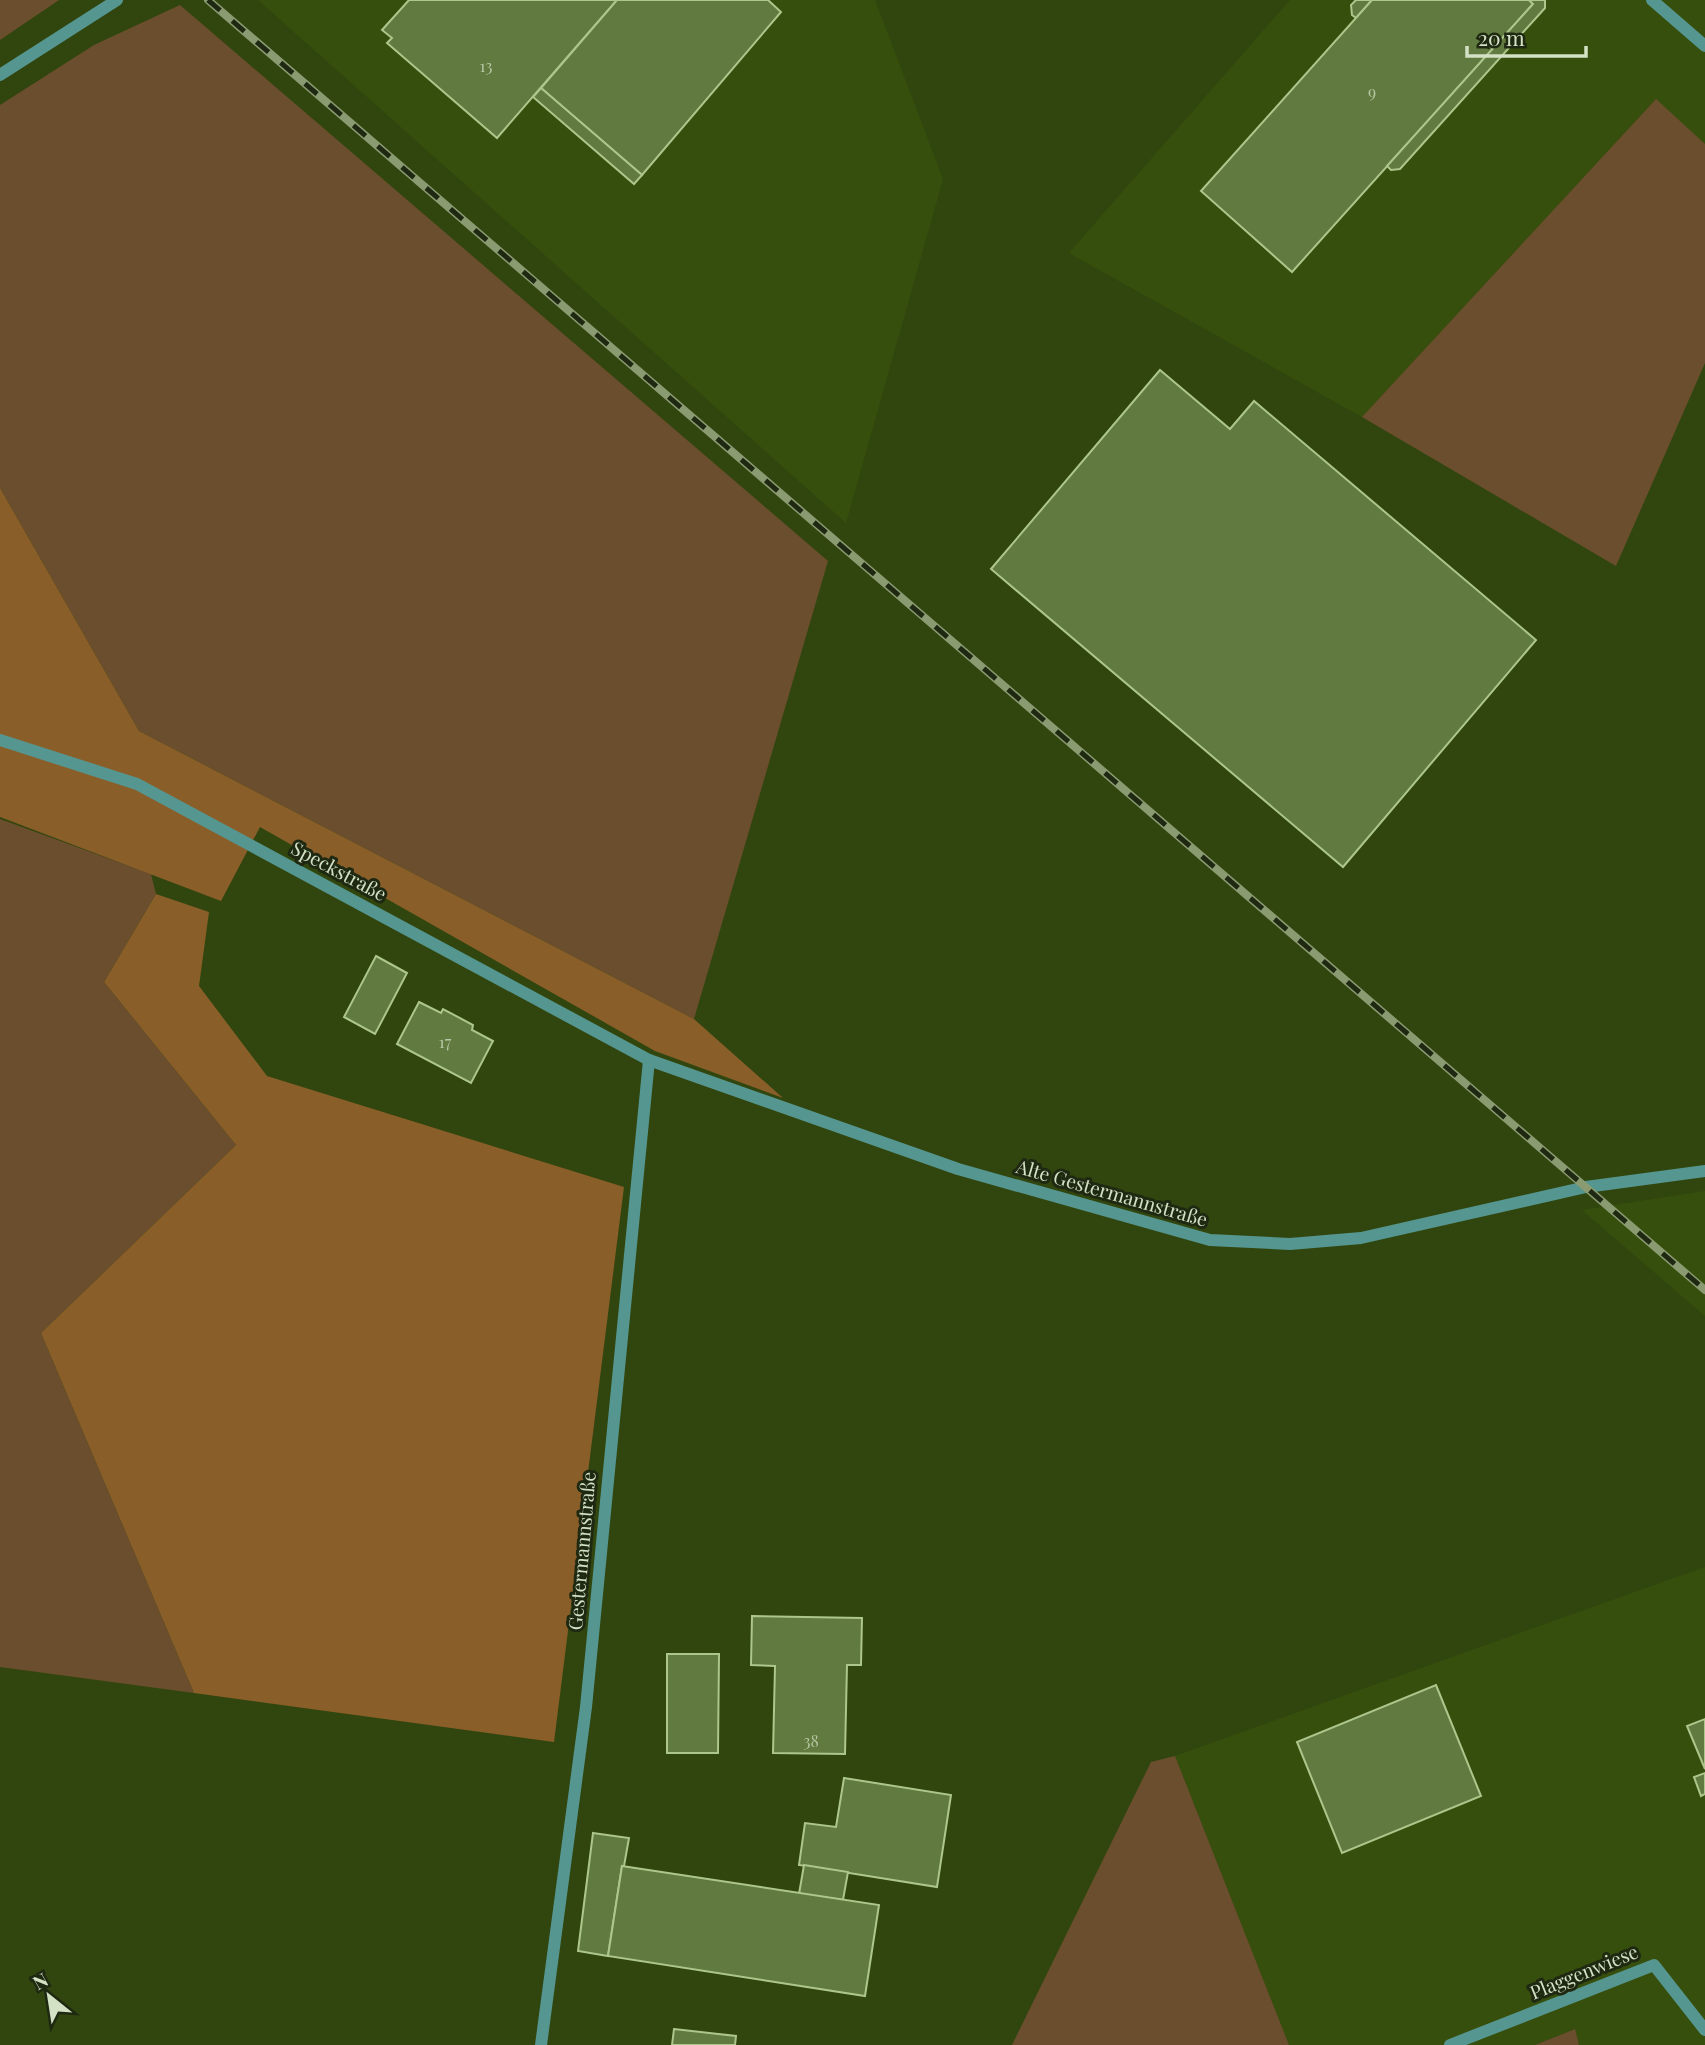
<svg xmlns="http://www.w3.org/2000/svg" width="1705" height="2045" font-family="'Playfair Display',serif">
	<rect width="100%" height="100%" fill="#31460e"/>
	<!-- built -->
	<g fill="#374f0d">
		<polygon points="258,0 875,0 943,179 846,523"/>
		<polygon points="1290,0 1705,0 1705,144 1655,100 1362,417 1069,253"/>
		<polygon points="1705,1191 1705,1316 1582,1210"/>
		<polygon points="1705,1567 1705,2045 1579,2045 1574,2029 1535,2045 1289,2045 1175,1756"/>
	</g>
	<!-- green -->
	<g fill="#6b4e2d">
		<polygon points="0,0 59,0 0,40"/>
		<polygon points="180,5 828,561 694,1019 139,731 0,488 0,105 94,45"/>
		<polygon points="1656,99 1705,144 1705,363 1616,566 1362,417"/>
		<polygon points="0,819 151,874 156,894 104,982 236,1145 41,1333 194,1693 0,1667"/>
		<polygon points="1175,1756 1289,2045 1012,2045 1151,1762"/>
		<polygon points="1575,2029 1579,2045 1535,2045"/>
	</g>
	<!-- forest -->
	<g fill="#8a5e29">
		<polygon points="0,488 139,731 694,1019 783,1098 655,1051 260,827 221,901 0,817"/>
		<polygon points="156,894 209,912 199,986 267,1076 624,1187 554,1742 194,1693 41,1333 236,1145 104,982"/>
	</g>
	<!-- building -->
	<g fill="#617a3f" stroke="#acc68c" stroke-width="2">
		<polygon points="409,0 617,0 497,138 387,43 392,38 382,30"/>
		<polygon points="617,0 768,0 781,12 642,175 541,88"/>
		<polygon points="1356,0 1372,0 1356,18 1352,15 1351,5"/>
		<polygon points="1372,0 1529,0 1533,4 1292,272 1201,191"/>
		<polygon points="1529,0 1545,0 1545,8 1400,169 1391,170 1387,166 1533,4"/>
		<polygon points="541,88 642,175 634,184 533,97"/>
		<polygon points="1160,370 1230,429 1254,401 1536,640 1343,867 991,569"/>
		<polygon points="376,956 407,973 375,1034 344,1017"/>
		<polygon points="419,1002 441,1013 443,1009 473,1025 472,1030 493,1041 471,1083 397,1044"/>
		<polygon points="752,1616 862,1618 861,1665 847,1665 845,1754 773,1753 775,1666 751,1665"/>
		<polygon points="667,1654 719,1654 718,1753 667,1753"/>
		<polygon points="1436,1685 1481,1796 1342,1853 1297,1742"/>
		<polygon points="1705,1719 1705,1769 1687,1726"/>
		<polygon points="1705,1773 1705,1794 1701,1796 1694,1777"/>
		<polygon points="844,1778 951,1795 937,1887 799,1865 805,1823 836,1827"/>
		<polygon points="593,1833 629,1838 624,1866 622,1866 608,1956 578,1951"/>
		<polygon points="804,1865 848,1872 843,1900 799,1894"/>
		<polygon points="622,1866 879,1905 865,1996 608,1956"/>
		<polygon points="674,2029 736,2036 735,2045 672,2045"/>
	</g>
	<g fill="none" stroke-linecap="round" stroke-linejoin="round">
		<!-- minor -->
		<g stroke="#559690" stroke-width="12">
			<polyline points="1652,0 1705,46"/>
			<polyline points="0,75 117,0"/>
			<polyline points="0,740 137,784 649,1060 958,1169 1210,1240 1290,1244 1361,1238 1586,1187 1705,1171"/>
			<polyline points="541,2045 586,1707 649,1060"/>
			<polyline points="1450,2045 1654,1965 1705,2030"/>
		</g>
		<defs>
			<polyline id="rail" points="208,0 1705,1290"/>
		</defs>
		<!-- rail casing -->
		<use href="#rail" stroke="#8a9b72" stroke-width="8"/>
		<!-- rail -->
		<use href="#rail" stroke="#1f2912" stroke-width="5" stroke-dasharray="16" stroke-linecap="butt"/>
	</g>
	<g text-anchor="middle" stroke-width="6" stroke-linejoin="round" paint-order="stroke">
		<!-- number labels -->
		<g font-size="16" fill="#b6c7a3">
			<text x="486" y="72">13</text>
			<text x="1372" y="98">9</text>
			<text x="445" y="1048">17</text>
			<text x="811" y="1747">38</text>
		</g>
		<!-- street labels -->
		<g font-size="19" fill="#d3e1c4" stroke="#1f2912">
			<text transform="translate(339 871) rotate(28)" y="7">Speckstraße</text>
			<text transform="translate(1112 1193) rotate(16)" y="7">Alte Gestermannstraße</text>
			<text transform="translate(582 1551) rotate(-85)" y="7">Gestermannstraße</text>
			<text transform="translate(1584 1972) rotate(-22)" y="7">Plaggenwiese</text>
		</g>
	</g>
	<!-- north arrow -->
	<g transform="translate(49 1996) rotate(330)" stroke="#1f2912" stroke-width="5" paint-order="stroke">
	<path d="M0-5L12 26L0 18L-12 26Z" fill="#d3e1c4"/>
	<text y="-10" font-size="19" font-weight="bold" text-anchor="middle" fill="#d3e1c4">N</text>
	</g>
	<!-- scale -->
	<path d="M1467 46v10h119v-10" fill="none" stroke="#d3e1c4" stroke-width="3.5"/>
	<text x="1478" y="46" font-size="21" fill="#d3e1c4" stroke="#1f2912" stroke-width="5" paint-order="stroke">20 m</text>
</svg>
